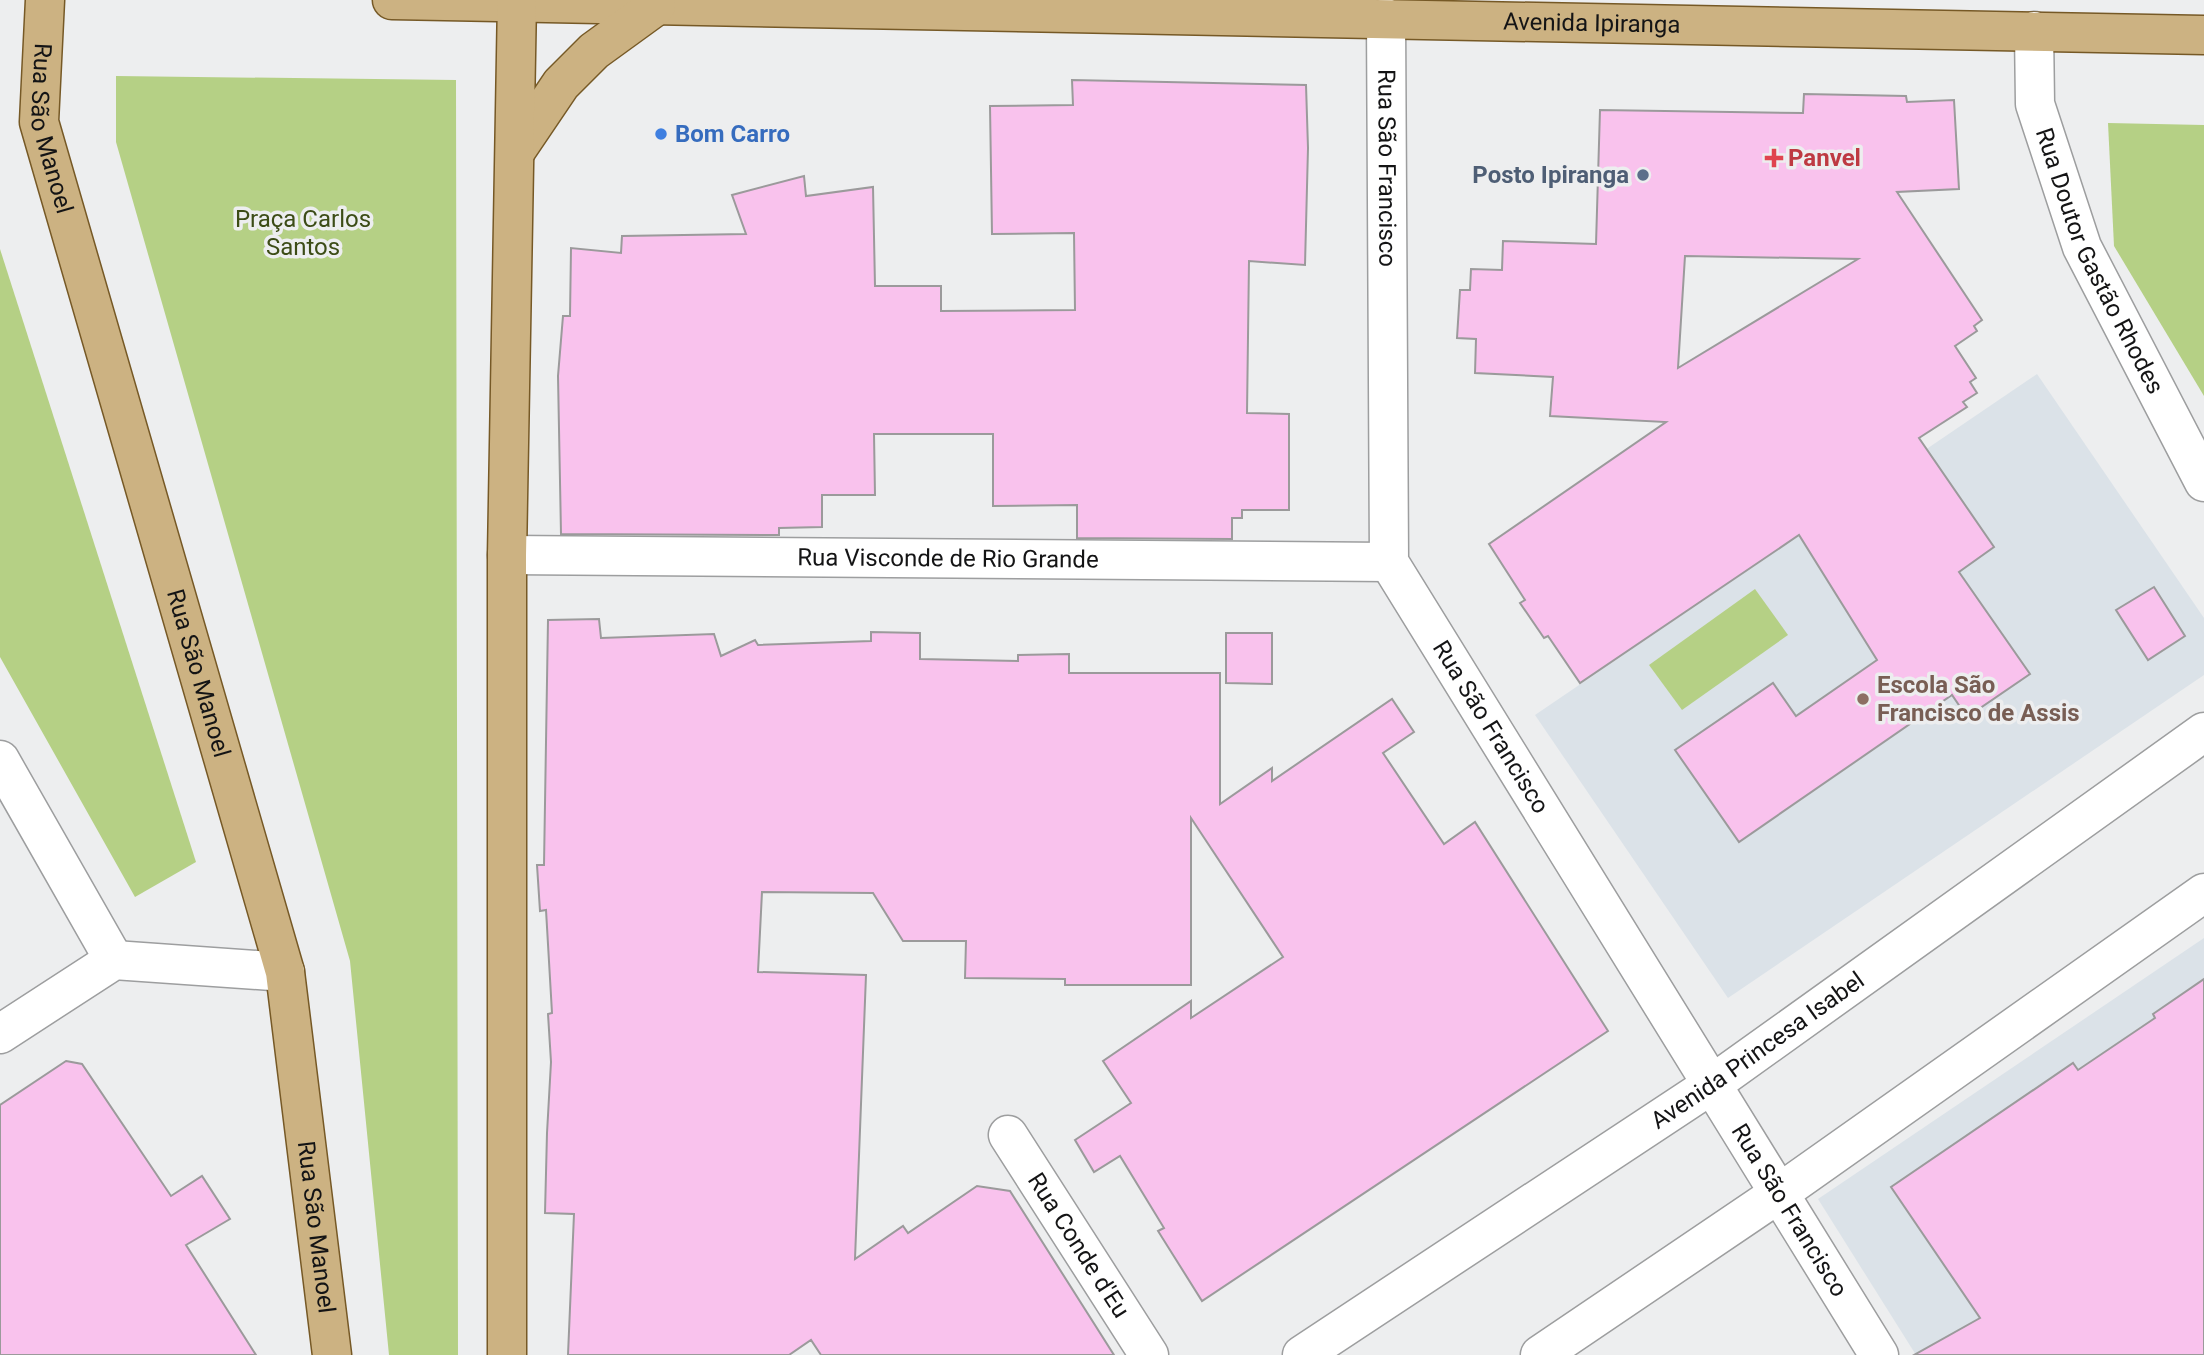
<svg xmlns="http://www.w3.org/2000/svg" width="2204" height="1355" font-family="Roboto,sans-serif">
	<rect width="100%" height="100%" fill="#edeeef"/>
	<!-- built -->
	<g fill="#dbe2e8">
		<polygon points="2037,374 2204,618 2204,675 1728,998 1535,715"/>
		<polygon points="2204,938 2204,1355 1916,1355 1818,1199"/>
	</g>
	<!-- green -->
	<g fill="#b5d085">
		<polygon points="116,76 456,80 458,1355 389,1355 350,961 116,142"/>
		<polygon points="2108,123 2204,125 2204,396 2114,246"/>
		<polygon points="0,249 196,862 135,897 0,657"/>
		<polygon points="1755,589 1788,635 1682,710 1649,665"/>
	</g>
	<!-- building -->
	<g fill="#f9c2ed" stroke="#9b9a9b" stroke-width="2" fill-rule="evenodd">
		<polygon points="1072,80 1306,85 1308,148 1305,265 1249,261 1247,413 1289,414 1289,510 1242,510 1242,518 1232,518 1232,539 1077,538 1077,505 993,506 993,434 874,434 875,495 822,495 822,527 779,528 779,535 561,534 558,376 563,316 570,316 571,248 621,253 622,236 746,234 732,195 804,176 806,196 873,187 875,286 941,286 941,311 1075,310 1074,233 992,234 990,106 1073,105"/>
		<path d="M1804 94 1906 96 1907 102 1954 100 1959 189 1897 192 1982 320 1974 326 1977 331 1955 346 1976 378 1970 382 1977 393 1963 402 1967 407 1919 438 1994 547 1959 572 2030 674 1967 717 1952 695 1739 842 1675 750 1773 683 1796 716 1877 660 1799 535 1580 683 1548 636 1544 638 1520 603 1525 600 1489 544 1666 422 1550 416 1553 377 1475 373 1476 339 1457 338 1460 290H1470L1471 269 1502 270 1503 241 1596 244 1600 110 1803 113ZM1685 256 1858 259 1678 368Z"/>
		<polygon points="2154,587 2185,636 2148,660 2116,610"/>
		<polygon points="599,619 601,638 714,634 721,656 755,640 758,645 871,641 871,632 920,633 920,659 1018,661 1018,655 1069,654 1069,673 1220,673 1220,804 1272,768 1272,781 1392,699 1414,732 1383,753 1444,844 1475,822 1608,1031 1202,1301 1158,1231 1164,1228 1120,1156 1094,1172 1075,1140 1131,1103 1103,1061 1191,1001 1191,1018 1283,957 1191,818 1191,985 1065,985 1065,979 965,978 966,941 903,941 873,893 762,892 758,972 866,975 855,1259 903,1226 908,1233 977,1186 1010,1191 1114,1355 821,1355 811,1340 789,1355 568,1355 574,1214 545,1213 547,1133 551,1062 548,1014 552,1013 546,910 540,911 537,865 544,865 548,620"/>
		<polygon points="1226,633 1272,633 1272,684 1226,683"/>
		<polygon points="2204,979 2204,1355 1914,1355 1980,1318 1891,1187 2073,1063 2078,1070 2155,1018 2153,1014"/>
		<polygon points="66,1061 82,1064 171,1196 202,1176 230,1219 186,1245 256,1355 0,1355 0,1105"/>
	</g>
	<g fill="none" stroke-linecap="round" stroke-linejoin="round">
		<defs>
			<g id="minor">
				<path id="s1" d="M1386 18 1389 562 1879 1355"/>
				<path id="s2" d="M2034 31 2035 104 2082 247 2204 482"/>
				<path id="s3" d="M507 555 1389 562"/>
				<polyline points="0,760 114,960"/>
				<polyline points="0,1034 114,960 285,972"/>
				<path id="s4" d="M1008 1135 1149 1355"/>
				<path id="s5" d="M1302 1355 1711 1085 2204 732"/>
				<polyline points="1540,1355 1778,1194 2204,893"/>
			</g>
			<g id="major">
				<path id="s6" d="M45 0 39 122 285 972 332 1355"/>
				<path id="s7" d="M392 0 2204 35"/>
				<polyline points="515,152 561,84 594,51 656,6"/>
				<polyline points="507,1355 507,555 517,0"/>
			</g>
		</defs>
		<!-- minor casing -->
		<use href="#minor" stroke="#9d9e9f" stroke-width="41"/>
		<!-- major casing -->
		<use href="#major" stroke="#765926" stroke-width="41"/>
		<!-- minor -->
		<use href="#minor" stroke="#fff" stroke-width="38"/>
		<!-- major -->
		<use href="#major" stroke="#ccb282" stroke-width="38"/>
	</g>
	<!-- markers -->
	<circle fill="#3f7fe0" stroke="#edeeef" stroke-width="2.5" cx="661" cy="134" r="7"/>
	<path fill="#e0444e" stroke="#edeeef" stroke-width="2.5" d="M1770.5 147.5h7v7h7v7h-7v7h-7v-7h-7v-7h7z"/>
	<circle fill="#5c6f8a" stroke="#edeeef" stroke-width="2.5" cx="1643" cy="175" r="7"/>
	<circle fill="#8d6e63" stroke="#edeeef" stroke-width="2.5" cx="1863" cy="699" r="7"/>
	<g text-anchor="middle" stroke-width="7" stroke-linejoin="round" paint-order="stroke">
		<!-- street labels -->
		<g font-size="24" fill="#141415" stroke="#edeeef">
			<text dy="8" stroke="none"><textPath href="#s7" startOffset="1200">Avenida Ipiranga</textPath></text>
			<text dy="8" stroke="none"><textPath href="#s6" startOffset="130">Rua São Manoel</textPath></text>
			<text dy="8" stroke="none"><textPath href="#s1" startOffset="150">Rua São Francisco</textPath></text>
			<text dy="8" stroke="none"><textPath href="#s2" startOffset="243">Rua Doutor Gastão Rhodes</textPath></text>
			<text dy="8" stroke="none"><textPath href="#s3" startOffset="441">Rua Visconde de Rio Grande</textPath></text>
			<text dy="8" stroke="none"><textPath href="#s6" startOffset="696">Rua São Manoel</textPath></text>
			<text dy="8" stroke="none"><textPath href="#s1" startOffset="738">Rua São Francisco</textPath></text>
			<text dy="8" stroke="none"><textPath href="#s5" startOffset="548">Avenida Princesa Isabel</textPath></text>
			<text dy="8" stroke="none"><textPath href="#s1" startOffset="1306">Rua São Francisco</textPath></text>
			<text dy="8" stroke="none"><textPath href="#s6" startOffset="1264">Rua São Manoel</textPath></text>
			<text dy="8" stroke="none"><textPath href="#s4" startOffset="131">Rua Conde d'Eu</textPath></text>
		</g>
		<!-- shop labels -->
		<g font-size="24" font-weight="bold" fill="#366cbe" stroke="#edeeef" text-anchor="start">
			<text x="675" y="142">Bom Carro</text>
		</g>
		<!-- health labels -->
		<g font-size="24" font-weight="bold" fill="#be3a42" stroke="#edeeef" text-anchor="start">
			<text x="1788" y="166">Panvel</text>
		</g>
		<!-- service labels -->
		<g font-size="24" font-weight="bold" fill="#4e5e75" stroke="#edeeef" text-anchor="end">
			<text x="1629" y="183">Posto Ipiranga</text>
		</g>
		<!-- park labels -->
		<g font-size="24" fill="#3c4c16" stroke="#edeeef">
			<text x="303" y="227">Praça Carlos<tspan x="303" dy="28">Santos</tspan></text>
		</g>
		<!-- education labels -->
		<g font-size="24" font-weight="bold" fill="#785e54" stroke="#edeeef" text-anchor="start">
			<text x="1877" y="693">Escola São<tspan x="1877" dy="28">Francisco de Assis</tspan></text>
		</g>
	</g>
</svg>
